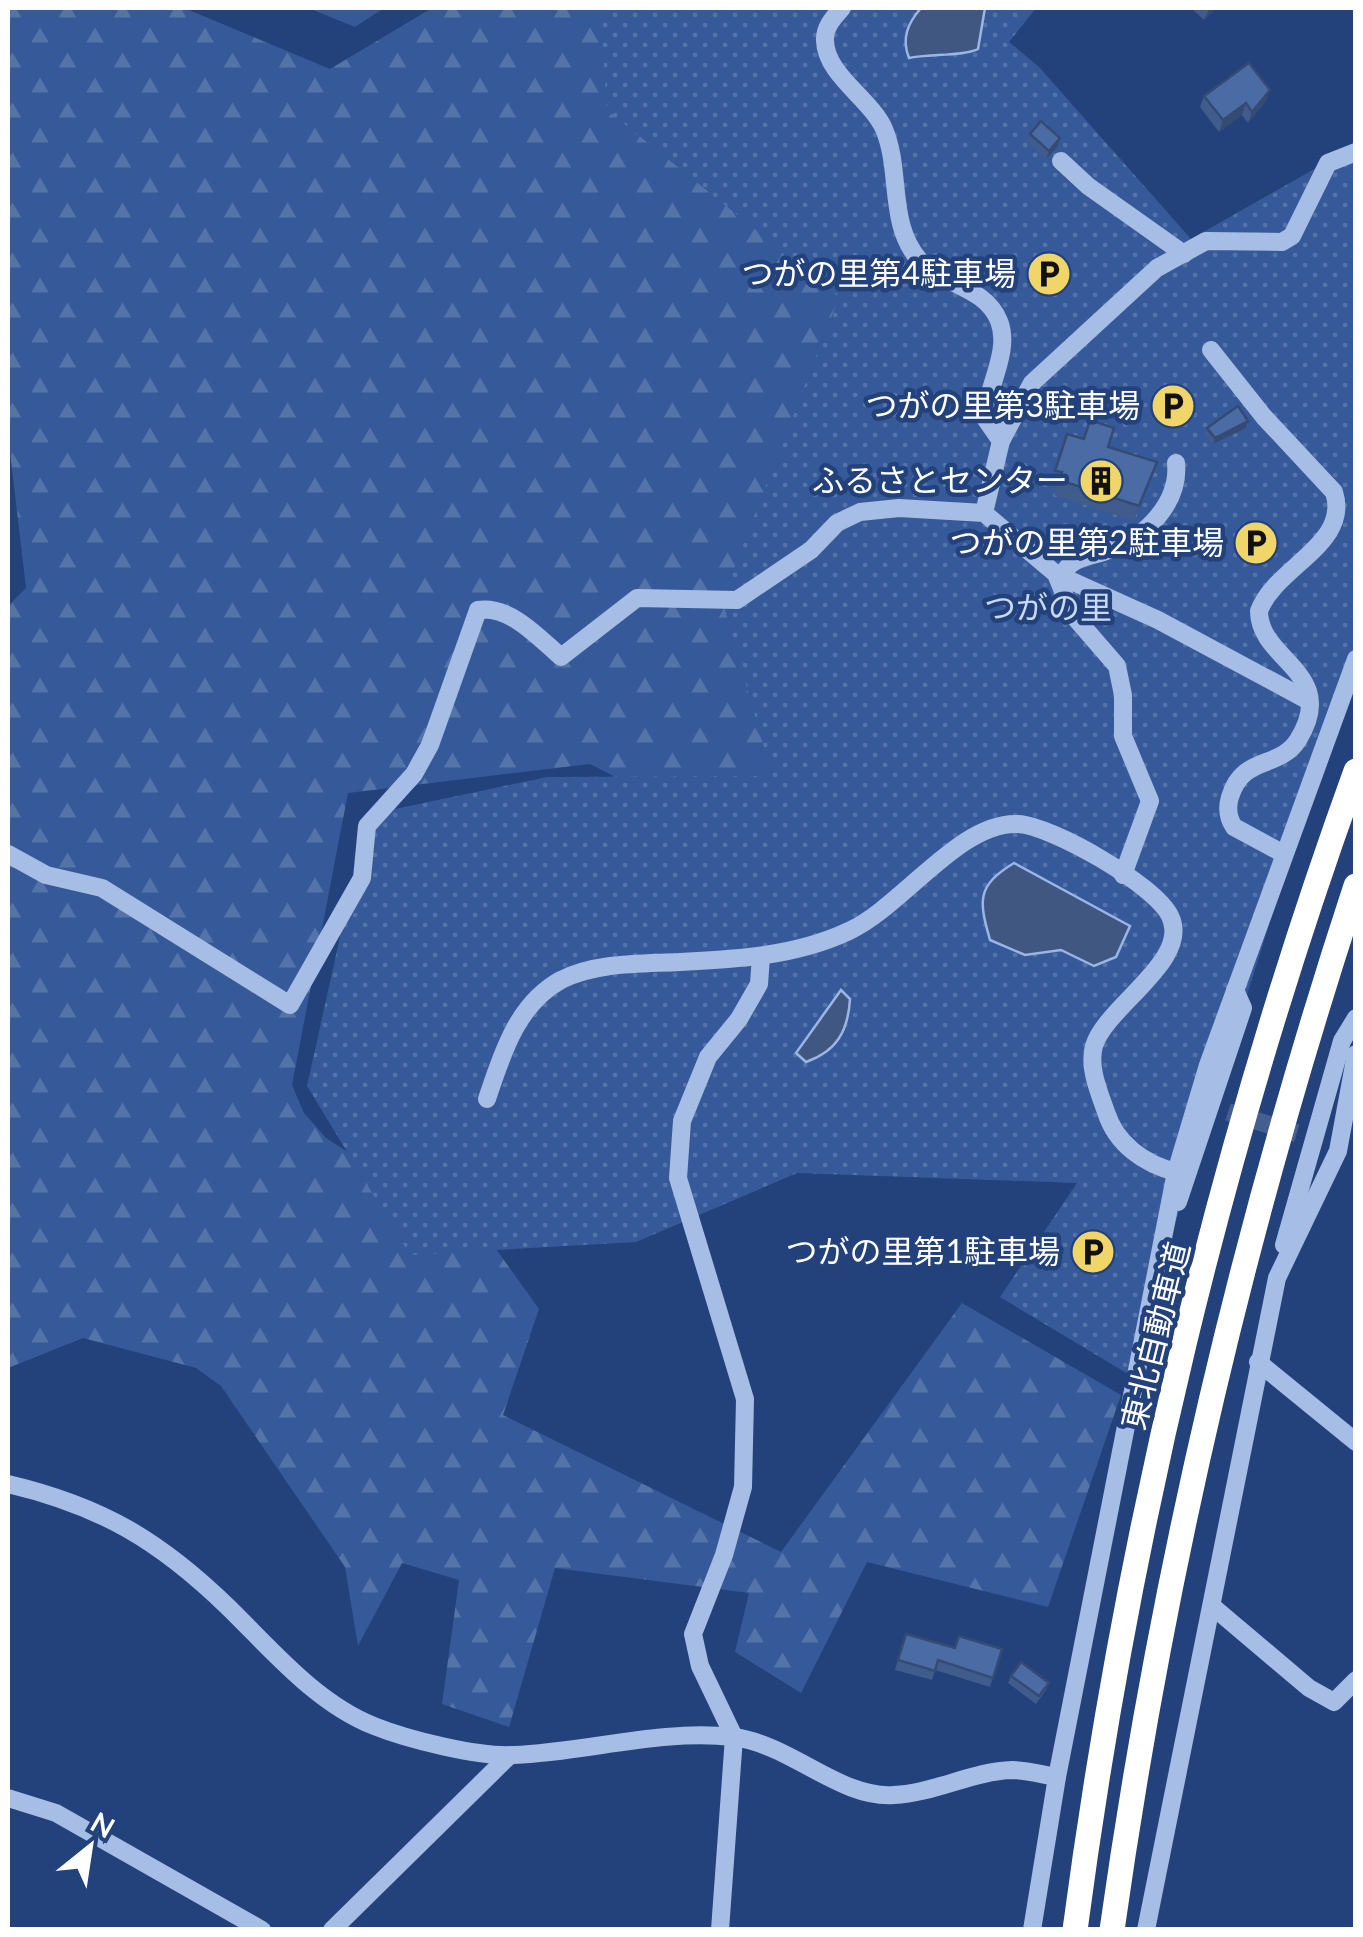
<svg xmlns="http://www.w3.org/2000/svg" width="1363" height="1937" font-family="Lato,'Noto Sans JP',sans-serif">
	<defs>
		<pattern id="forest-firs" width="22" height="20" patternUnits="userSpaceOnUse" patternTransform="scale(2.5)"><rect width="22" height="20" fill="#365a99"/><path d="M5 1l3.5 6h-7zM16 11l3.5 6h-7z" fill="#5473a8"/></pattern>
		<pattern id="park-dots" width="8" height="8" patternUnits="userSpaceOnUse" patternTransform="scale(2.5)"><rect width="8" height="8" fill="#365a99"/><path d="M2 2h.1M6 6h.1" fill="none" stroke="#5473a8" stroke-width="1.8" stroke-linecap="round"/></pattern>
	</defs>
	<rect width="100%" height="100%" fill="#23417b"/>
	<!-- grass -->
	<polygon fill="#365a99" points="308,8 384,8 355,27"/>
	<!-- forest -->
	<polygon fill="url(#forest-firs)" points="8,8 184,8 330,69 432,8 751,8 855,196 788,864 590,764 348,793 292,1085 304,1113 326,1138 363,1162 450,1185 539,1309 503,1415 781,1552 962,1303 1121,1395 1048,1607 867,1562 801,1693 735,1652 749,1593 555,1568 509,1727 442,1704 459,1580 402,1563 358,1646 345,1567 221,1386 196,1368 83,1338 8,1368 8,606 26,588 8,435"/>
	<!-- park -->
	<polygon fill="url(#park-dots)" points="600,8 1036,8 1009,42 1039,67 1191,239 1355,146 1355,651 1128,1374 1000,1297 1077,1183 797,1173 636,1242 410,1255 307,1086 367,815 547,777 772,776 722,599 839,297 607,110"/>
	<!-- water -->
	<g fill="#405781" stroke="#9ab6e6" stroke-width="2.5">
		<path d="M921 8H985L978 49C966 56 927 54 909 58 901 38 908 23 921 8Z"/>
		<path d="M1014 863 1130 926 1116 957 1094 966 1061 950 1025 955 990 940C979 901 976 886 1014 863Z"/>
		<path d="M841 990 850 999C848 1031 837 1051 806 1062L796 1053Z"/>
	</g>
	<g fill="none" stroke-linecap="round" stroke-linejoin="round">
		<!-- minor-tunnel -->
		<polyline stroke="#445e8f" stroke-width="18" stroke-dasharray="18 9" stroke-linecap="butt" points="1228,1112 1302,1135"/>
		<!-- path -->
		<polyline stroke="#a6bde5" stroke-width="2.5" stroke-dasharray="5 8" stroke-linecap="butt" points="1171,528 1199,554"/>
		<!-- minor -->
		<g stroke="#a6bde5" stroke-width="18">
			<path d="M842 8C834 17 824 27 825 41 826 75 871 99 884 129 902 171 887 224 920 261 942 285 985 286 999 321 1011 351 987 386 985 418L1001 441"/>
			<polyline points="1061,161 1088,186 1184,254"/>
			<path d="M1211 350 1264 417 1334 492C1351 544 1275 567 1259 611 1259 661 1340 672 1298 740 1279 770 1243 754 1230 797 1227 807 1228 818 1234 827L1284 854"/>
			<polyline points="984,513 1001,441 1032,383 1157,268 1206,241 1282,242 1292,236 1328,163 1356,152"/>
			<polyline points="1056,574 1158,620 1309,701"/>
			<path d="M1062 575C1072 556 1091 557 1109 550 1145 538 1180 503 1176 463"/>
			<path d="M8 854 46 875 102 888 290 1005 362 878 367 826 414 774 430 745 478 610C510 605 539 638 561 657L637 598 737 600 811 550 837 523 860 512 899 508 984 513 1056 574 1072 614 1117 666 1123 695V736L1150 801 1123 875"/>
			<path d="M487 1099C502 1054 517 1004 561 980 596 962 642 964 680 962 738 959 796 956 849 931 903 906 960 821 1018 824 1053 826 1155 885 1170 916 1192 960 1106 1006 1094 1046 1088 1067 1099 1092 1106 1112 1116 1144 1144 1164 1176 1172"/>
			<polyline points="1178,1202 1243,1008 1235,990"/>
			<polyline points="1284,1245 1342,1041 1356,1018"/>
			<polyline points="1258,1362 1356,1442"/>
			<path d="M8 1484C101 1506 159 1540 228 1607 272 1650 316 1703 374 1726 409 1740 478 1757 514 1755 587 1752 660 1729 733 1737 791 1744 840 1799 894 1795 934 1793 974 1771 1012 1770 1027 1770 1043 1775 1057 1777"/>
			<polyline points="1212,1606 1309,1688 1334,1702 1356,1680"/>
			<polyline points="8,1798 56,1813 262,1930"/>
			<polyline points="332,1930 510,1755"/>
			<polyline points="720,1930 734,1737 700,1666 693,1634 724,1555 743,1487 745,1399 678,1178 682,1121 708,1057 739,1019 759,984 761,956"/>
			<polyline points="1032,1930 1057,1777 1176,1172 1208,1065 1356,659"/>
			<polyline points="1146,1930 1277,1278 1338,1151 1356,1054"/>
		</g>
		<!-- highway -->
		<g stroke="#fff" stroke-width="25">
			<path d="M1075 1930C1127 1537 1221 1143 1356 771"/>
			<path d="M1112 1930C1162 1575 1244 1226 1356 886"/>
		</g>
	</g>
	<!-- wall -->
	<g fill="#405c8d">
		<polygon points="1191,8 1216,8 1204,20"/>
		<polygon points="1204,96 1266,101 1248,123 1242,115 1219,132 1200,107"/>
		<polygon points="1030,134 1058,146 1046,159 1027,141"/>
		<polygon points="1248,421 1246,428 1213,444 1205,434 1207,428"/>
		<polygon points="1108,447 1157,462 1134,521 1054,495 1056,487 1050,485 1062,448"/>
		<polygon points="902,1644 954,1648 1002,1649 990,1687 935,1670 932,1680 895,1670"/>
		<polygon points="1011,1676 1049,1683 1046,1690 1036,1704 1008,1683"/>
	</g>
	<!-- shaded-wall -->
	<g fill="#344b73">
		<polygon points="1210,8 1216,8 1204,20 1209,9"/>
		<polygon points="1270,90 1266,101 1248,123 1252,112"/>
		<polygon points="1246,103 1242,115 1219,132 1223,120"/>
		<polygon points="1060,138 1058,146 1046,159 1049,151"/>
		<polygon points="1248,421 1246,428 1213,444 1215,438"/>
	</g>
	<!-- building -->
	<g fill="#4b6ba4" stroke="#344b73" stroke-width="2.5">
		<polygon points="1249,63 1270,90 1252,112 1246,103 1223,120 1204,96"/>
		<polygon points="1041,121 1060,138 1049,151 1030,134"/>
		<polygon points="1238,406 1248,421 1215,438 1207,428"/>
		<polygon points="1090,420 1114,428 1108,447 1157,462 1139,506 1059,480 1062,472 1055,471 1067,434 1084,439"/>
		<polygon points="906,1634 955,1648 959,1636 1002,1649 993,1678 938,1660 935,1671 898,1660"/>
		<polygon points="1021,1662 1049,1683 1039,1696 1011,1676"/>
	</g>
	<!-- icons -->
	<defs>
		<symbol id="parking-disc" viewBox="-11 -11 22 22"><circle r="9.5" fill="#f0d569" stroke="#23417b"/><path d="M-3.5-5.5H1a3.5 3.5 0 0 1 0 7H-1V5.5H-3.5ZM-1-3.4V-.6H.8a1.4 1.4 0 0 0 0-2.8Z" fill="#111"/></symbol>
		<symbol id="building-disc" viewBox="-11 -11 22 22"><circle r="9.5" fill="#f0d569" stroke="#23417b"/><path d="M-4-6H4V6H1V3H-1V6H-4ZM-2.5-4.3h1.7v1.8h-1.7ZM.8-4.3h1.7v1.8H.8ZM-2.5-1h1.7V.8h-1.7ZM.8-1h1.7V.8H.8Z" fill="#111"/></symbol>
	</defs>
	<g fill-rule="evenodd">
		<use href="#parking-disc" x="1024" y="249" width="50" height="50"/>
		<use href="#parking-disc" x="1148" y="381" width="50" height="50"/>
		<use href="#building-disc" x="1076" y="456" width="50" height="50"/>
		<use href="#parking-disc" x="1231" y="518" width="50" height="50"/>
		<use href="#parking-disc" x="1068" y="1227" width="50" height="50"/>
	</g>
	<g text-anchor="middle" stroke-width="9" stroke-linejoin="round" paint-order="stroke">
		<!-- poi labels -->
		<g font-size="32" fill="#fff" stroke="#23417b" text-anchor="end">
			<text x="1016" y="285">つがの里第4駐車場</text>
			<text x="1140" y="417">つがの里第3駐車場</text>
			<text x="1068" y="492">ふるさとセンター</text>
			<text x="1224" y="554">つがの里第2駐車場</text>
			<text x="1060" y="1263">つがの里第1駐車場</text>
		</g>
		<!-- park labels -->
		<g font-size="32" fill="#c9d9f4" stroke="#23417b">
			<text x="1048" y="619">つがの里</text>
		</g>
		<!-- street labels -->
		<g font-size="32" fill="#fff" stroke="#23417b">
			<text transform="translate(1156 1336) rotate(-76)" y="11">東北自動車道</text>
		</g>
	</g>
	<!-- border -->
	<rect width="1363" height="1937" fill="none" stroke="#ffffff" stroke-width="20"/>
	<!-- north arrow -->
	<g transform="translate(90 1847) rotate(30)" stroke="#23417b" stroke-width="8" paint-order="stroke">
	<path d="M0-8L18 38L0 25L-18 38Z" fill="#ffffff"/>
	<text y="-15" font-size="28" font-weight="bold" text-anchor="middle" fill="#ffffff">N</text>
	</g>
</svg>
